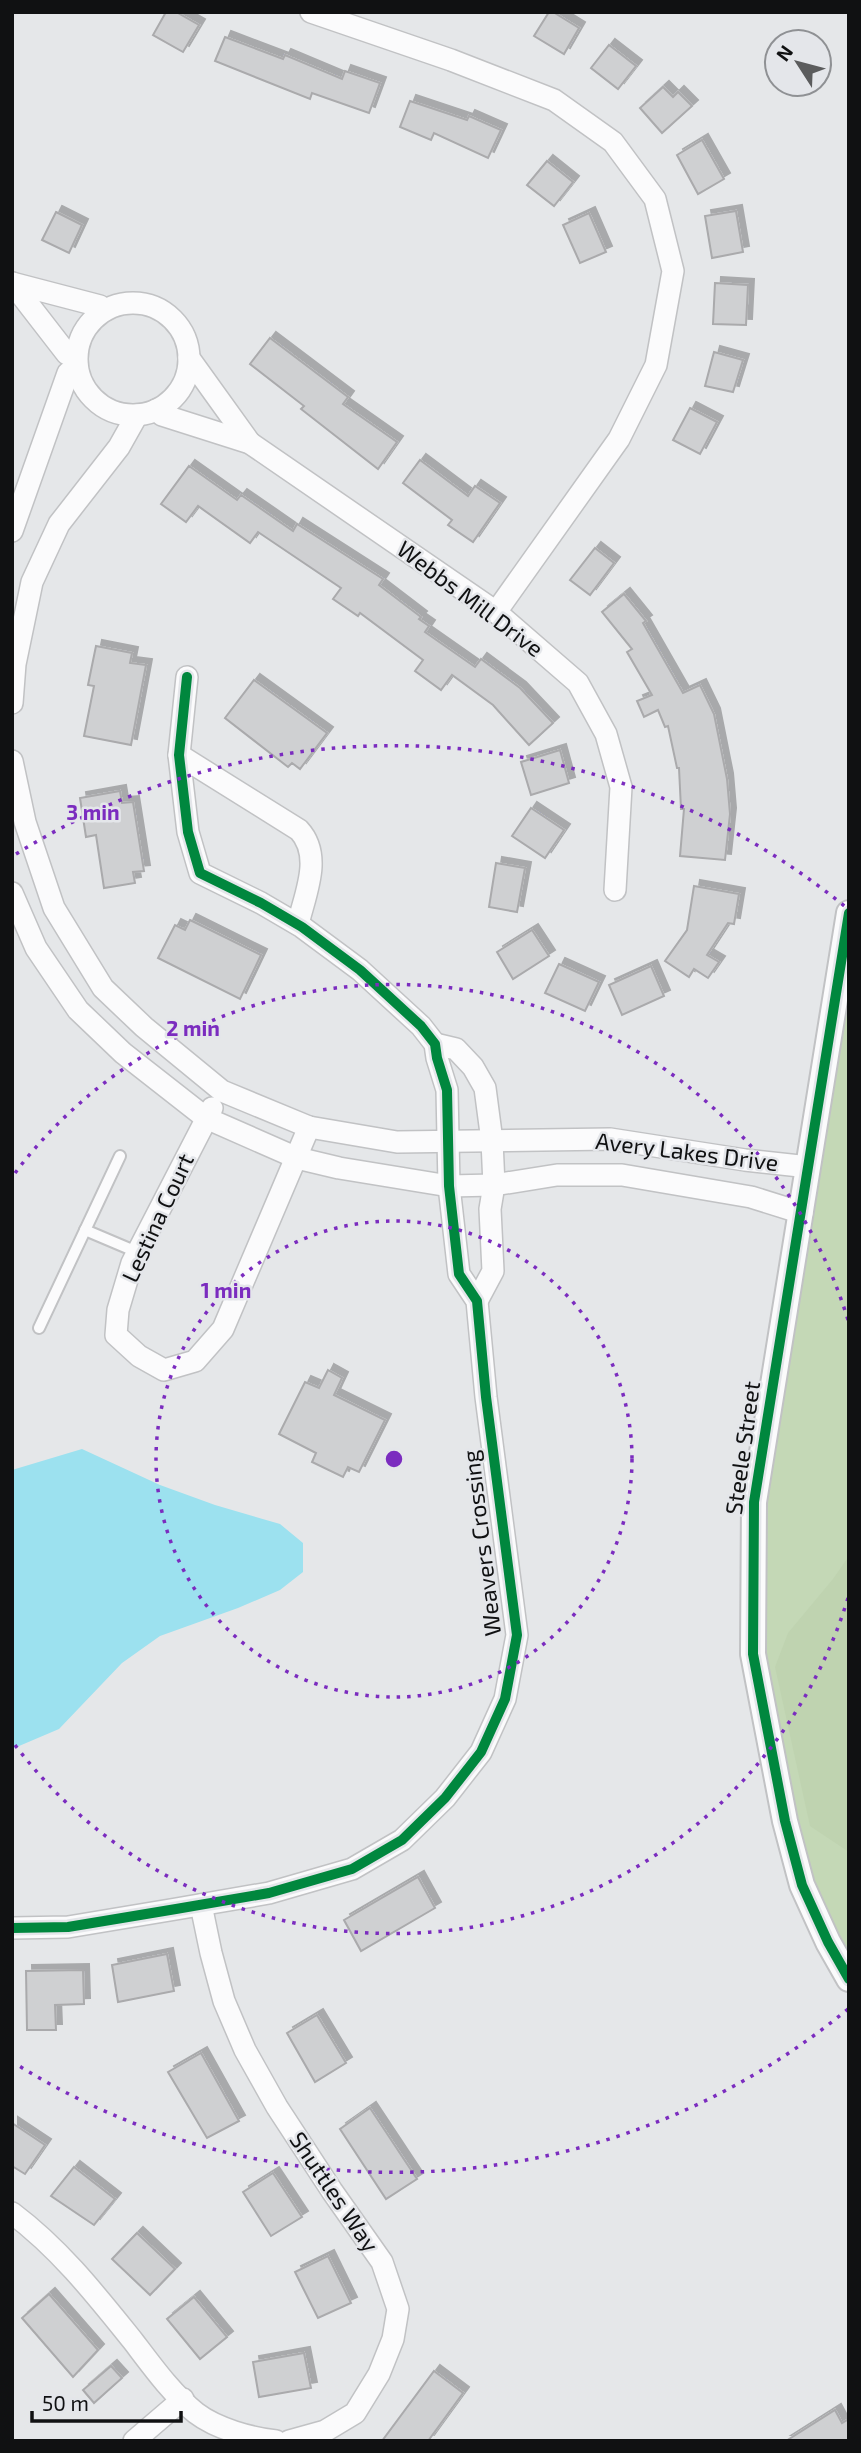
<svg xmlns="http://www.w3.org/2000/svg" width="861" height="2453" font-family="'Exo 2',sans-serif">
	<defs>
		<filter id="shadow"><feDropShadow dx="6" dy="-6" stdDeviation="0" flood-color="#0004"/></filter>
	</defs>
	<rect width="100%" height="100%" fill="#e5e7e9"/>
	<!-- green -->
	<polygon fill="#c4d8b6" points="849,913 849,1979 828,1942 753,1654 754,1502"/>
	<!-- forest -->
	<polygon fill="#bfd3b0" points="849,1556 849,1852 810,1826 775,1667 788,1633 833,1579"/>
	<!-- water -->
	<polygon fill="#9ce1ef" points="82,1449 160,1485 215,1505 280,1524 303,1543 303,1572 280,1590 238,1608 160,1636 122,1663 59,1729 12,1749 12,1470"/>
	<!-- building -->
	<g fill="#cfd0d2" stroke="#aaaaac" stroke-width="2" filter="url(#shadow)">
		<polygon points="166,12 176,12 199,25 183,52 153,35"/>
		<polygon points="549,12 553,12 579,28 564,54 534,36"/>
		<polygon points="225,37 283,59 285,55 342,79 345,71 380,83 369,113 312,93 310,99 215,61"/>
		<polygon points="609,45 636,66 618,89 591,68"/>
		<polygon points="663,87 673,97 678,92 692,106 662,133 640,108"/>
		<polygon points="410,101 467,120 469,116 501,130 488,158 434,133 431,140 400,127"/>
		<polygon points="702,140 724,179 698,194 677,155"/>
		<polygon points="547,161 573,182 554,206 527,185"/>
		<polygon points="736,211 743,252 712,258 705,216"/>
		<polygon points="56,212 82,225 69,253 42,240"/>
		<polygon points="589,213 606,252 580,263 563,225"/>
		<polygon points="715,283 748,285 746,325 713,324"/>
		<polygon points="270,338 348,397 343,404 397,442 378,469 301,409 304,406 250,364"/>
		<polygon points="714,352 743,360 733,392 705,386"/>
		<polygon points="690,408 717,422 700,454 673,440"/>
		<polygon points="420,460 468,496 475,486 500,503 473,542 448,525 452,520 403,483"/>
		<polygon points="189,466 237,500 241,495 293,531 297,524 383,579 379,585 421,617 419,619 429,626 425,632 475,667 481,659 520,688 553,723 529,745 493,705 452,675 441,690 415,671 423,660 360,613 358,616 333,599 341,588 258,532 250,543 198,506 186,522 161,504"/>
		<polygon points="595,548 614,563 590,595 570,580"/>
		<polygon points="624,594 646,621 643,623 683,693 700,685 714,714 727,779 730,814 725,860 680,856 684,809 681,809 679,768 677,768 668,726 665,727 658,710 644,717 637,701 652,695 627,652 632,649 602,612"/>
		<polygon points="96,646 132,653 130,663 146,665 131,745 84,736 94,686 88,685"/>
		<polygon points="254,680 327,733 300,769 292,763 288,767 225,718"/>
		<polygon points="560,750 569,783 531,795 521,762"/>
		<polygon points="120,791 122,803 133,802 144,871 133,872 135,883 104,888 96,835 86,837 80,798"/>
		<polygon points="531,808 564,830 545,858 512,836"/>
		<polygon points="496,863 525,868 517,912 489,907"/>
		<polygon points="694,886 739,894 734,924 728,923 707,955 719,962 708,978 694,969 689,977 665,961 687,930"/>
		<polygon points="190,920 261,955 240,999 158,958 175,925 185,930"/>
		<polygon points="532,930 549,956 513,979 497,952"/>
		<polygon points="559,964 599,982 585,1011 545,993"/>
		<polygon points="651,966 664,996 622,1015 609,985"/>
		<polygon points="328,1370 342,1378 334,1395 385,1420 359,1472 348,1467 343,1477 312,1462 316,1453 279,1434 305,1382 319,1388"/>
		<polygon points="418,1877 435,1908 361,1951 344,1920"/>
		<polygon points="167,1954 174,1991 118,2002 112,1965"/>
		<polygon points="83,1970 84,2004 55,2005 56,2030 27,2030 26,1971"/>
		<polygon points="317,2015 346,2063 315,2082 287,2033"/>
		<polygon points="201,2053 239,2121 207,2138 168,2072"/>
		<polygon points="370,2108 417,2179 386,2199 340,2129"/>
		<polygon points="12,2123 45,2145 25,2174 12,2166"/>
		<polygon points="74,2167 115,2199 94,2225 51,2196"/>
		<polygon points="273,2173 302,2217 271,2236 243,2192"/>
		<polygon points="137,2233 175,2269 150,2295 112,2259"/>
		<polygon points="328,2256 351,2303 318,2318 295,2272"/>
		<polygon points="49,2294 98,2350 73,2377 22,2318"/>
		<polygon points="194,2297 227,2337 200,2359 167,2319"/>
		<polygon points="304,2353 311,2388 259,2397 253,2362"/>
		<polygon points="111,2366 122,2378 94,2403 83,2390"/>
		<polygon points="434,2371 463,2393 428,2441 382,2441"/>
		<polygon points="835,2410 842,2423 849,2419 849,2441 786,2441"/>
	</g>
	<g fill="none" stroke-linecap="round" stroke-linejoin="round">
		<defs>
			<g id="service">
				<polyline points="85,1230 137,1252"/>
				<polyline points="39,1328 120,1156"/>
			</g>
			<g id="minor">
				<polyline points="311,12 451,60 554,100 613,142 655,199 673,271 656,365 619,439 496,612"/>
				<polyline points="12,283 67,354 76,358"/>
				<polyline points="12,283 100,306 105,310"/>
				<circle cx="133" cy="359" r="56"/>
				<polyline points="189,358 250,443"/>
				<polyline points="156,410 162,415 250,443 496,612 578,683 606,734 621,787 615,890"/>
				<polyline points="12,531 68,373 77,366"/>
				<polyline points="12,703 15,664 32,582 59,524 119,447 137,415"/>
				<path d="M179 755 299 830C323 856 305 894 298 924"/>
				<polyline points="12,761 25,822 54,908 103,988 144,1027 222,1091 309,1127 397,1142 610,1139 745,1160 809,1167"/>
				<polyline points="12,893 36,948 78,1010 123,1053 206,1118 297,1158 339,1168 449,1186 494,1185 557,1175 622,1175 751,1197 802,1213"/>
				<polyline points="435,1044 456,1049 473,1067 485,1088 492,1141 494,1185 490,1209 493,1271 477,1301"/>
				<polyline points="212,1108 132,1263 118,1310 116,1335 139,1356 164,1370 195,1361 223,1329 309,1127"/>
				<polyline points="201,1905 211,1953 224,2001 245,2050 277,2107 332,2191 382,2262 398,2309 393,2339 379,2374 355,2413 325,2431 289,2441"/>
				<polyline points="12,1928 68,1927 176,1909 269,1893 352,1869 402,1840 445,1798 481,1752 505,1699 517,1635 486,1397 477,1301 459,1274 449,1186 447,1090 437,1058 435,1044 421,1026 360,970 302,927 261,903 200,873 188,832 179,755 187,677"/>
				<path d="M12 2213C60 2249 96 2295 133 2341 152 2366 172 2394 196 2413 217 2429 251 2438 276 2441"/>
				<polyline points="134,2441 183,2399"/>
			</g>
			<polyline id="tertiary" points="849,913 754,1502 753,1654 785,1821 802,1885 828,1942 849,1979"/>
		</defs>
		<!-- service casing -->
		<use href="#service" stroke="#c1c2c4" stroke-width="14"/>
		<!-- minor casing -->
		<use href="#minor" stroke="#c1c2c4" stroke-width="24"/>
		<!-- tertiary casing -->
		<use href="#tertiary" stroke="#c1c2c4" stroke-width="28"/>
		<!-- service -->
		<use href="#service" stroke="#fbfbfc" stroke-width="10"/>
		<!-- minor -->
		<use href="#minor" stroke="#fbfbfc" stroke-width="21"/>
		<!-- tertiary -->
		<use href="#tertiary" stroke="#fbfbfc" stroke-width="24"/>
		<defs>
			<g id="cycleway">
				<polyline points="849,913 754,1502 753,1654 785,1821 802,1885 828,1942 849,1979"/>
				<polyline points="12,1928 68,1927 176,1909 269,1893 352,1869 402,1840 445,1798 481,1752 505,1699 517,1635 486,1397 477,1301 459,1274 449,1186 447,1090 437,1058 435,1044 421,1026 360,970 302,927 261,903 200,873 188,832 179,755 187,677"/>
			</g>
		</defs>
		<!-- cycleway casing -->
		<use href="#cycleway" stroke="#e4e6ea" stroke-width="15"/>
		<!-- cycleway -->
		<use href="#cycleway" stroke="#00873e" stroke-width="10"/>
	</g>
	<!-- distance rings -->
	<g fill="none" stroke="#7b2cbf" stroke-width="3.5" stroke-dasharray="3.5 7">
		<circle cx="394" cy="1459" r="238"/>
		<path d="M848 1598A475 475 0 0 1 15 1745M15 1173A475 475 0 0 1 848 1320"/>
		<path d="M848 2009A713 713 0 0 1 16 2064M16 854A713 713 0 0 1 848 909"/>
	</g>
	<g text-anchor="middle" stroke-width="5" stroke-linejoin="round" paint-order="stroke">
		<!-- street labels -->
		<g font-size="23" fill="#101112" stroke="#e4e6ea">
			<text transform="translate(470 599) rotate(37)" y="8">Webbs Mill Drive</text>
			<text transform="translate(687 1152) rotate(7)" y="8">Avery Lakes Drive</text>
			<text transform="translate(158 1218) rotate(-65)" y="8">Lestina Court</text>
			<text transform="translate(743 1448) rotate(-82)" y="8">Steele Street</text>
			<text transform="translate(482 1543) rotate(-97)" y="8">Weavers Crossing</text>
			<text transform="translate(334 2192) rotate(56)" y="8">Shuttles Way</text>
		</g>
	</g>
	<circle cx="394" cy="1459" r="10" fill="#7b2cbf" stroke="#e4e6ea" stroke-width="3.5"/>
	<g font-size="21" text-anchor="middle" font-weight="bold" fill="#7b2cbf" stroke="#e4e6ea" stroke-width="5" stroke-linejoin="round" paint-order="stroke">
		<text x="93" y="820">3 min</text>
		<text x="193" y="1036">2 min</text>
		<text x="226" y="1298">1 min</text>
	</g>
	<!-- border -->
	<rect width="861" height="2453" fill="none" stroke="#101112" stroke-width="28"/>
	<!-- north arrow -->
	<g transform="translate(798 63) rotate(306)"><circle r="33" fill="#e4e6ea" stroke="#8f9194" stroke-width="2"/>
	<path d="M0-5L12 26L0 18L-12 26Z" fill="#5b5c5d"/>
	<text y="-10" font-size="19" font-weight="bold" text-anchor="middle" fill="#101112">N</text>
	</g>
	<!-- scale -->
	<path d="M32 2411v10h149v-10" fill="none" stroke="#101112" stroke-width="3.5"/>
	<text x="42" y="2411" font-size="21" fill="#101112" stroke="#e4e6ea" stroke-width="5" paint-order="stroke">50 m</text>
</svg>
